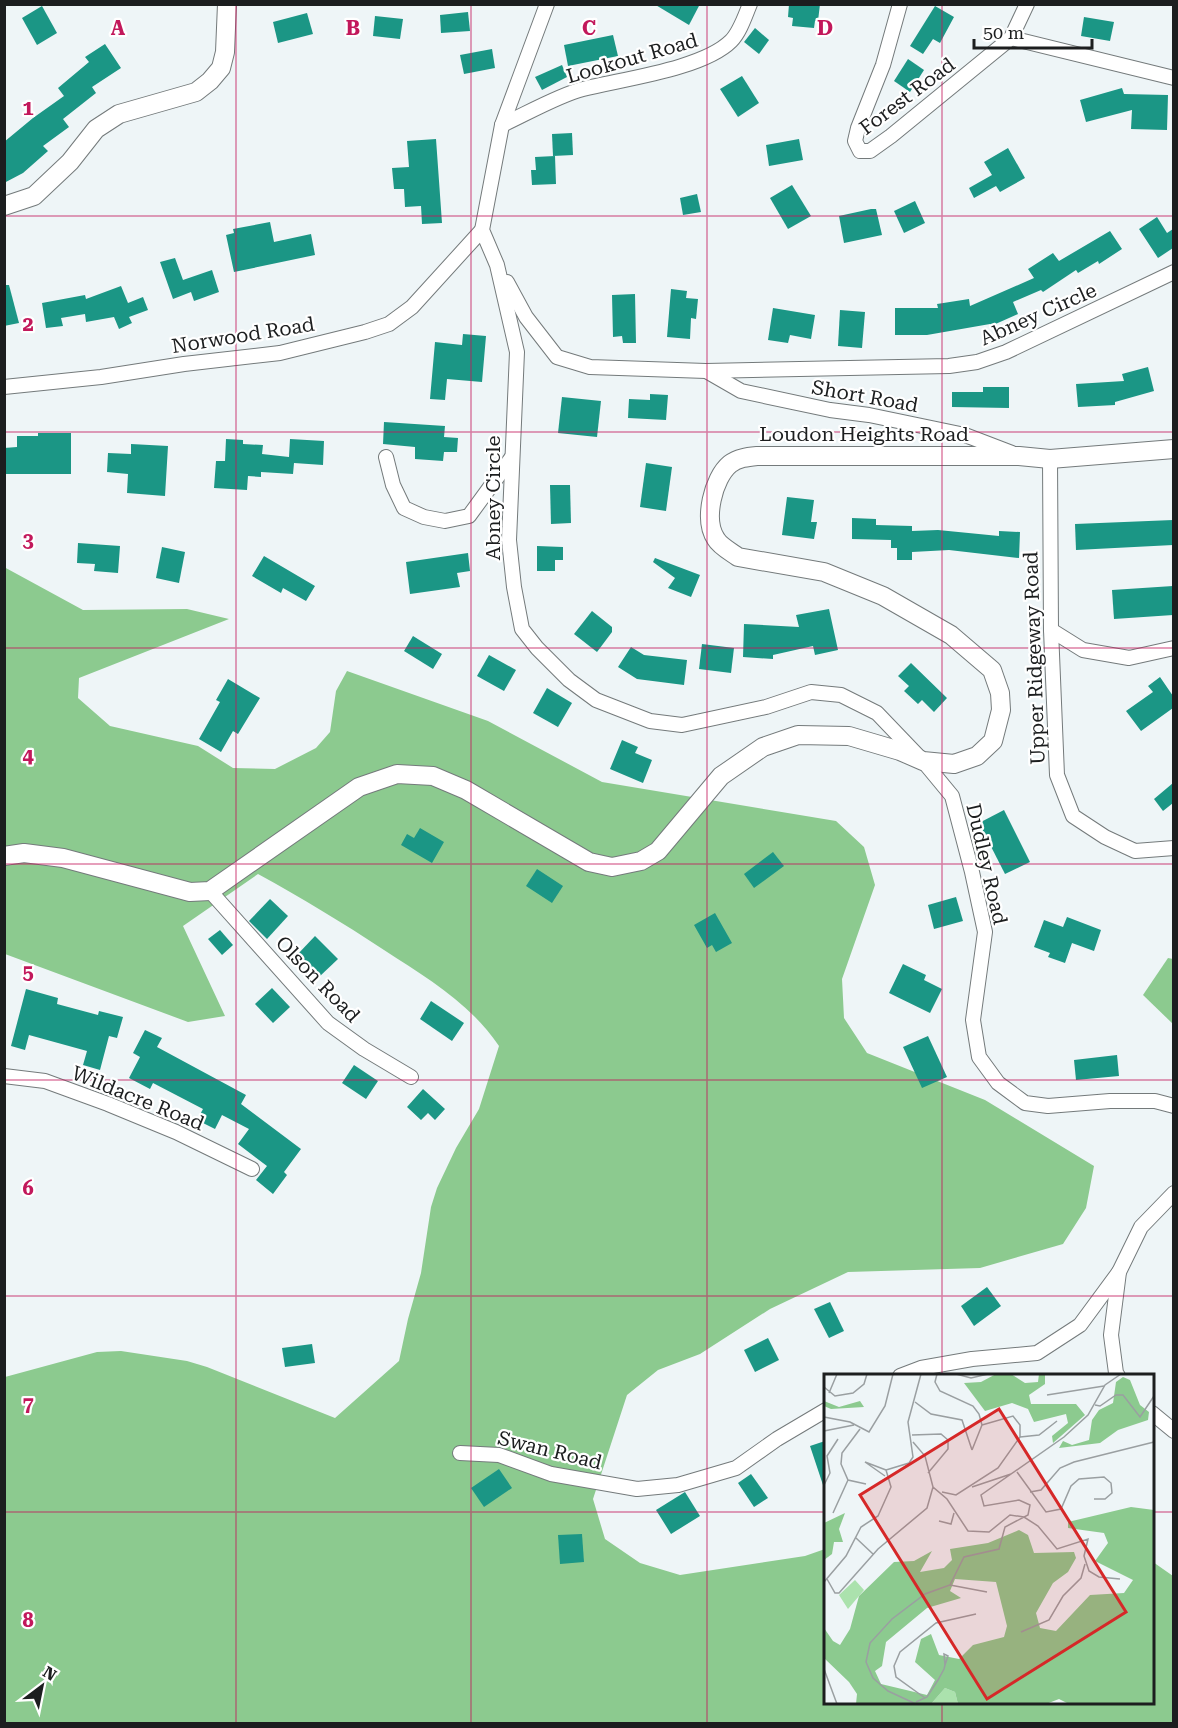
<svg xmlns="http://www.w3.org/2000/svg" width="1178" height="1728" font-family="'Roboto Serif',serif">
	<rect width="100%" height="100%" fill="#eef5f7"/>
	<!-- forest -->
	<g fill="#8cca8f">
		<path d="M4 567 83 610 187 609 229 619 79 678 78 698 110 726 198 746 233 768 275 769 316 748 330 732 336 691 347 671 488 721 602 782 836 821 864 847 875 885 842 979 844 1018 867 1053 985 1100 1094 1166 1086 1208 1063 1244 980 1268 848 1272 770 1309 700 1354 658 1370 627 1395 593 1499 605 1539 640 1563 680 1575 805 1556 825 1549 826 1702H1152L1153 1562 1173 1576V1723H5V1377L97 1352 121 1351 187 1361 207 1367 335 1418 399 1361 408 1319 421 1273 431 1207 437 1188 456 1148 479 1109 499 1046C470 1003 427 978 384 950 343 923 302 898 258 874L183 926 225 1016 188 1022 5 954Z"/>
		<polygon points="1168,958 1173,959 1173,1024 1143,995"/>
	</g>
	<!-- building -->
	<g fill="#1b9685">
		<polygon points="654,4 700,4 689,25"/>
		<polygon points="789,4 820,4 818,21 815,21 814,28 792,26 793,18 788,17"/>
		<polygon points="42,6 57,33 37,45 22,18"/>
		<polygon points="935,6 954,17 940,43 933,39 923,54 910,46"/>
		<polygon points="468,12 470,31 441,33 440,15"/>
		<polygon points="307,13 313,34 278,43 273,22"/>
		<polygon points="375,16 403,19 400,39 373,36"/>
		<polygon points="1084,17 1114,22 1110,41 1081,36"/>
		<polygon points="755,28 769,40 759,54 744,42"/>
		<polygon points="613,35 618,56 568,66 564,45"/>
		<polygon points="105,44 121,68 92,87 96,93 63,119 69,127 43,146 48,151 23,173 4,183 4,142 33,118 64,96 58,88 89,62 85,57"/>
		<polygon points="492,49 495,68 464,74 460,55"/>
		<polygon points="908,59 924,70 910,92 894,81"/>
		<polygon points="562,65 567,77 542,90 535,77"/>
		<polygon points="742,76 759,103 738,117 720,89"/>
		<polygon points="1122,88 1124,94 1168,95 1167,130 1131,129 1132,110 1086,122 1080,100"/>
		<polygon points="572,133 573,155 553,156 552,134"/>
		<polygon points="436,139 442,223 422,224 421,206 405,207 404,189 394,189 392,168 409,167 407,141"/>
		<polygon points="799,139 803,160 769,166 766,145"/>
		<polygon points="1008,148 1025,178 1000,192 996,186 974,198 969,188 992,175 984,162"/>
		<polygon points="555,156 556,184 532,185 531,170 536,170 535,157"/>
		<polygon points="792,185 811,216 788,229 770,198"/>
		<polygon points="697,194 701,212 683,215 680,198"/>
		<polygon points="915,201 925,223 904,233 894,211"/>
		<polygon points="871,209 876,209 882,235 844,243 839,216"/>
		<polygon points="1157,217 1167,233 1173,229 1173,248 1158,258 1139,229"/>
		<polygon points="270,222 274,242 311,234 315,255 234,272 226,235 234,233 233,229"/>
		<polygon points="1110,231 1122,249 1099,264 1098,261 1078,273 1076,270 1043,292 1041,290 1013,302 1018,314 991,326 990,324 927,335 895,335 895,308 938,308 937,304 969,299 970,306 1034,278 1028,269 1053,253 1059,261"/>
		<polygon points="175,258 183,280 212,270 219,292 194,301 191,292 173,299 160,262"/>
		<polygon points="4,285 9,285 19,323 4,326"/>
		<polygon points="121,286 128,303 143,297 148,310 129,317 132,323 119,329 114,317 86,322 85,314 61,318 63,326 46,328 42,303 85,295 86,299"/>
		<polygon points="671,289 687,291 686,298 698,299 696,319 691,318 690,339 667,337"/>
		<polygon points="635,294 636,343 623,343 622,336 613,337 612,295"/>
		<polygon points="773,308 815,315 811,339 790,335 788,343 768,340"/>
		<polygon points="840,310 865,312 862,348 838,346"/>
		<polygon points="463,334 486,336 482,382 447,379 445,400 430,399 435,342 462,345"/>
		<polygon points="1148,367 1154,391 1115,402 1115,405 1078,407 1076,384 1124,381 1122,374"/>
		<polygon points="983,387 1009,387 1009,408 952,407 952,392 983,392"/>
		<polygon points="650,394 668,395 666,420 628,418 629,399 650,400"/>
		<polygon points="562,397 601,401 597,437 558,433"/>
		<polygon points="384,422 445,426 444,437 458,438 457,452 444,452 443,461 415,459 415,447 383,444"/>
		<polygon points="38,433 71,433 71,474 4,474 4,448 17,447 17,436 38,436"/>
		<polygon points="226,439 243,440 243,444 263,445 262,454 289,457 290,439 324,441 323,465 294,463 293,474 261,472 261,477 248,476 247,490 214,488 216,461 225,461"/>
		<polygon points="131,444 168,446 165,496 127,493 128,474 107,472 108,453 131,454"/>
		<polygon points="646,463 672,467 666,511 640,507"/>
		<polygon points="550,485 570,485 571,523 551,524"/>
		<polygon points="787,497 814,500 811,522 817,522 814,539 782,535"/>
		<polygon points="852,518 876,519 876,525 912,526 912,531 938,530 999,536 999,531 1020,532 1019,558 949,550 912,552 912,560 897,560 897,548 891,548 891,540 852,539"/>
		<polygon points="1173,520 1173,545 1076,550 1075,524"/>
		<polygon points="78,543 120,546 118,573 94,571 95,564 77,563"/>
		<polygon points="537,546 563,547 563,560 555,560 555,571 537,571"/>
		<polygon points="162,547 185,552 179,583 156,578"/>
		<polygon points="468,553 470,571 457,573 460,587 410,594 406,562"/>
		<polygon points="264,556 315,586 306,601 283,588 281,593 252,576"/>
		<polygon points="655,558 700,575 691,597 668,588 675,578 653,562"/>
		<polygon points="1173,586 1173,615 1114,619 1112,590"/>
		<polygon points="829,609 838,650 815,655 813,646 773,655 773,659 743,657 744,624 799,627 796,615"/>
		<polygon points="592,611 612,627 612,632 597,652 574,634"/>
		<polygon points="413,636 442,654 433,669 404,651"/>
		<polygon points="702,644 734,648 731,673 699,669"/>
		<polygon points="631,647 644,655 687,660 684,685 637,679 618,667"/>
		<polygon points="489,655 516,670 504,691 477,676"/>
		<polygon points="911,663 947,698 934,712 922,700 918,704 904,691 909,686 898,676"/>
		<polygon points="1160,677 1173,696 1173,708 1141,731 1126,711 1153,692 1148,686"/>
		<polygon points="228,679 260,698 238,734 233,731 221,752 199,739 220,702 216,700"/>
		<polygon points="547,688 572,703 558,727 533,713"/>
		<polygon points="622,740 638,747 635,753 652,760 643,783 610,769"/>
		<polygon points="1173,783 1173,803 1163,811 1154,799"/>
		<polygon points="1004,810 1030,862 1005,874 979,823"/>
		<polygon points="420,828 444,842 432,863 401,845 407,834 414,838"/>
		<polygon points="773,852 784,866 754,888 744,874"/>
		<polygon points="537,869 563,886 552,903 526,886"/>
		<polygon points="956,897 963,921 934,929 928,905"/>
		<polygon points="270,899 288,916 267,939 249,921"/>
		<polygon points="715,913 732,943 716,952 712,945 707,948 694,925"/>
		<polygon points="1067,917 1101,930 1094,951 1072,943 1065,963 1048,957 1050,953 1034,947 1044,920 1063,927"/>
		<polygon points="220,930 233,945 222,955 208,939"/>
		<polygon points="315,936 338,959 319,977 297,955"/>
		<polygon points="903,964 926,975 924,980 942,989 930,1013 889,993"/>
		<polygon points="272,988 290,1007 273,1023 255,1004"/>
		<polygon points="26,989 58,998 57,1004 98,1015 99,1011 123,1017 117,1038 109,1036 100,1070 83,1065 87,1051 29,1035 25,1050 11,1046"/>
		<polygon points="431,1001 464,1023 452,1041 420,1019"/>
		<polygon points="145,1030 162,1038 157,1047 246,1095 241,1104 301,1149 284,1172 287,1175 273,1194 256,1180 267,1166 238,1144 249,1129 222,1115 215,1129 197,1120 203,1109 153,1083 150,1089 129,1078 140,1057 133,1053"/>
		<polygon points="928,1036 947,1077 922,1088 903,1047"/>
		<polygon points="1117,1055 1119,1076 1076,1080 1074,1060"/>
		<polygon points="354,1065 378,1081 366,1099 342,1083"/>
		<polygon points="423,1089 445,1109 435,1120 428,1113 421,1120 407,1107"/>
		<polygon points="987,1287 1001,1306 974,1326 961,1306"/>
		<polygon points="830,1302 844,1331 829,1338 814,1309"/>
		<polygon points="768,1338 779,1360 755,1372 744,1350"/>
		<polygon points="312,1344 315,1363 285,1367 282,1348"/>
		<polygon points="825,1441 825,1485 823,1485 810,1446"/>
		<polygon points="499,1469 512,1488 484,1507 471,1488"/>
		<polygon points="751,1474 768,1498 754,1507 738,1483"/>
		<polygon points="685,1492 700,1516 671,1534 656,1510"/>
		<polygon points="582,1534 584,1562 560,1564 558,1535"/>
	</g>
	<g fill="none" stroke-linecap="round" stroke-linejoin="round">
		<defs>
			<g id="minor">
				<polyline points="547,4 502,125 482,230 497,265 517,352 509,540 514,587 522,629 537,648 569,680 596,700 650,721 682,725 766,707 811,692 841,695 877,713 923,761 952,796 972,872 985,932 973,1020 979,1057 998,1083 1025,1103 1048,1106 1110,1101 1155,1101 1174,1106"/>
				<polyline points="900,4 883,65 858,128 855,141 860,151 870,151 891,136 1011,38 1027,4"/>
				<polyline points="1011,38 1174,78"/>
				<path d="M502 125C526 114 559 95 583 89 622 79 703 69 731 41 740 32 745 16 750 4"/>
				<polyline points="507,282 526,317 557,357 590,367 706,371 949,366 977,362 1006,352 1174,272"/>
				<polyline points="708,372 741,391 830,410 869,415 965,435 1012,453"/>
				<polyline points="4,387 101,377 184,364 280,353 365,332 389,324 412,307 482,230"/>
				<polyline points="386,457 393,485 404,508 424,517 445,521 469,516 512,457"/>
				<polyline points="1050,459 1051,630 1057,775 1073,816 1105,837 1135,851 1174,848"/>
				<polyline points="1051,630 1083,650 1129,658 1174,648"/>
				<polyline points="210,891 328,1023 364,1049 411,1077"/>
				<polyline points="4,1076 45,1081 108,1104 176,1132 252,1169"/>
				<polyline points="900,1376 921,1368 972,1359 1037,1353 1080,1325 1119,1272"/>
				<polyline points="1118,1376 1116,1373 1111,1335 1119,1272 1141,1227 1174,1193"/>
				<polyline points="1152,1413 1174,1431"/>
				<polyline points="460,1453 499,1455 551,1474 637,1489 678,1485 736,1468 777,1439 826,1410"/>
			</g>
			<g id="tertiary">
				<polyline points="4,206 34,196 70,162 96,129 119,114 196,92 210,81 221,68 225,52 227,4"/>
				<path d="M4 856 24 853 63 858 190 892 210 891 359 787 397 774 433 776 466 790 589 862 612 867 641 861 658 851 721 776 763 747 798 735 849 736 900 751 923 761 954 764 977 756 993 741 1001 710 1000 693 992 670 951 635 883 596 824 572 738 557C731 552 720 546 716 539 703 520 713 478 730 464 738 458 747 457 757 456H1019L1050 459 1174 449"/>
			</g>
		</defs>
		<!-- minor casing -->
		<use href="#minor" stroke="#747a7b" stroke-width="16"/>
		<!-- tertiary casing -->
		<use href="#tertiary" stroke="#747a7b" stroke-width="20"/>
		<!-- minor -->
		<use href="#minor" stroke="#fff" stroke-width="14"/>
		<!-- tertiary -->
		<use href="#tertiary" stroke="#fff" stroke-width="18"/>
	</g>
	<!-- grid -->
	<path fill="none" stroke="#c2185b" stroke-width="1.5" stroke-opacity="0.55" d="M236 4V1724M471 4V1724M707 4V1724M942 4V1376M4 216H1174M4 432H1174M4 648H1174M4 864H1174M4 1080H1174M4 1296H1174M4 1512H826M1152 1512H1174M942 1702V1724"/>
	<g text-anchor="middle" stroke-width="4.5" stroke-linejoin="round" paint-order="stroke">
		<!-- street labels -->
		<g font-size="20" fill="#1c1e1f" stroke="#fff">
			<text transform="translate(632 58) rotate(-16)" y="7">Lookout Road</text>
			<text transform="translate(907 96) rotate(-37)" y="7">Forest Road</text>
			<text transform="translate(1038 314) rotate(-24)" y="7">Abney Circle</text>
			<text transform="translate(243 335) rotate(-9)" y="7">Norwood Road</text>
			<text transform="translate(865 396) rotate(10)" y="7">Short Road</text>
			<text x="864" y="441">Loudon Heights Road</text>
			<text transform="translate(493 498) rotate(-90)" y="7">Abney Circle</text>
			<text transform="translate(1034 658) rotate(-92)" y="7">Upper Ridgeway Road</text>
			<text transform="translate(987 864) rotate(77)" y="7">Dudley Road</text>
			<text transform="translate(318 979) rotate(46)" y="7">Olson Road</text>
			<text transform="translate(138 1098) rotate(22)" y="7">Wildacre Road</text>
			<text transform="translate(550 1450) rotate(14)" y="7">Swan Road</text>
		</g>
	</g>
	<!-- overview -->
	<g transform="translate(824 1374)">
		<rect width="330" height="330" fill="#eef5f7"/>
		<path d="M31 206 40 216 24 235 15 221ZM121 314 131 318 134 330H107Z" fill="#abe2ad"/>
		<path d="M172 0H187L201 9 214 8 215 0H221V10L205 21 207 30H252L261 41 229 69 228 62 244 49 242 40 210 48 204 35 188 29 161 37 140 9 157 8ZM299 3 306 6 316 31 325 38 324 46 294 56 276 69 235 74 239 67 248 71 265 66 268 46 275 36 289 29 292 8ZM0 27 15 33 36 27 40 33 7 35 0 32ZM307 133 330 136V330H245L235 325 222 330H134L131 318 121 314 107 330H32L33 320 25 308 0 284V254L9 267 16 271 26 255 35 222 70 188 90 187 108 177 96 198 120 194 128 186 126 175 164 169 195 156 204 161 210 179 250 178 252 184 244 198 229 209 212 239 216 254 232 257 266 221 300 219 309 206 271 187 284 169 280 159 244 154V148ZM131 205 172 208 183 252 180 263 149 271 135 285 115 281 107 260 97 265 91 288 111 306 103 321 57 310 51 297 58 292 62 268 103 234 137 224 126 217ZM21 139 15 155 19 168H10L8 180 0 186V149Z" fill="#8cca8f" fill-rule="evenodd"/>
		<path fill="none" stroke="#9a9fa1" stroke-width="1.5" d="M113 0 111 8 116 17 149 32 155 40 158 51 148 76M132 0 147 4 164 0M0 13 11 22 29 19 40 10 43 0M5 19 13 0M223 21 280 12M91 28 107 40 138 46 148 76M271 31 276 32 292 21H299L316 43 330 22M0 43 26 48 45 58 61 32 69 0M36 55 18 79 17 90 24 106 42 110M0 57 30 51M88 61 117 60 124 66V75L104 99M196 63 215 61 233 47M89 68 101 82 109 113 123 125 144 157 165 158 186 141 200 143 214 152 233 175 264 165 260 182 265 197 275 203 296 205M193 98 222 138 237 135 247 112 255 105 280 103 287 109 288 119 281 125H270M61 102 41 88 62 96M0 111 6 99 3 82 14 65M148 113 187 100M118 118 132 121 174 94 196 63V51L189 42 158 51M206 118 217 116 236 94 250 88 330 68M9 139 24 106M115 147 127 150 130 139M32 164 49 180M3 205 11 219H15L54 175 103 134 109 113M0 208 22 182 37 153 54 142 67 113 62 96 85 89 89 83 84 48 97 0M126 211 163 218M197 258 225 246 239 222 257 204 261 190M0 295 13 330M101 324 72 303 70 292 76 278 112 249 152 240M92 328 103 323 114 306 120 295 121 291 124 282 120 280 121 291M92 330 64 317 49 304 42 288 46 269 68 245 101 220 126 211 140 183 175 175 181 153 204 141 206 131 195 126 160 132 157 121 240 63 264 41 281 11 297 0"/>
		<path fill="#d62828" fill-opacity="0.15" stroke="#d62828" stroke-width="3" d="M175 35 302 238 163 325 36 121Z"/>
		<rect width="330" height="330" fill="none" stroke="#1c1e1f" stroke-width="3"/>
	</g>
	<g font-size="20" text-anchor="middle" font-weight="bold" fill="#c2185b" stroke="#fff" stroke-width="4.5" stroke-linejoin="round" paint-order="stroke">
		<text x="118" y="35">A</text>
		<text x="353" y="35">B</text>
		<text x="589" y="35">C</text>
		<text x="825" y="35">D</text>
		<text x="28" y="115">1</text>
		<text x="28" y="331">2</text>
		<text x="28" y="547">3</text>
		<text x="28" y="763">4</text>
		<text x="28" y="979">5</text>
		<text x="28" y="1195">6</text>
		<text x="28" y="1411">7</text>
		<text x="28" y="1627">8</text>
	</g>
	<!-- border -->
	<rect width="1178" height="1728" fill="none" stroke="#1c1e1f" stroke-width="12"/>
	<!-- north arrow -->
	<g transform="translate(42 1686) rotate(32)" stroke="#ffffff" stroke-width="4.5" paint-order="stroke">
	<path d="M0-4.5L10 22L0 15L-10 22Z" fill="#1c1e1f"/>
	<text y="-9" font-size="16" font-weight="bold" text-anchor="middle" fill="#1c1e1f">N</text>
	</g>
	<!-- scale -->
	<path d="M974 39v9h118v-9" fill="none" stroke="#1c1e1f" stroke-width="3"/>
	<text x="983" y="39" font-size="18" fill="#1c1e1f" stroke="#ffffff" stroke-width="4.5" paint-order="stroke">50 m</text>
</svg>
